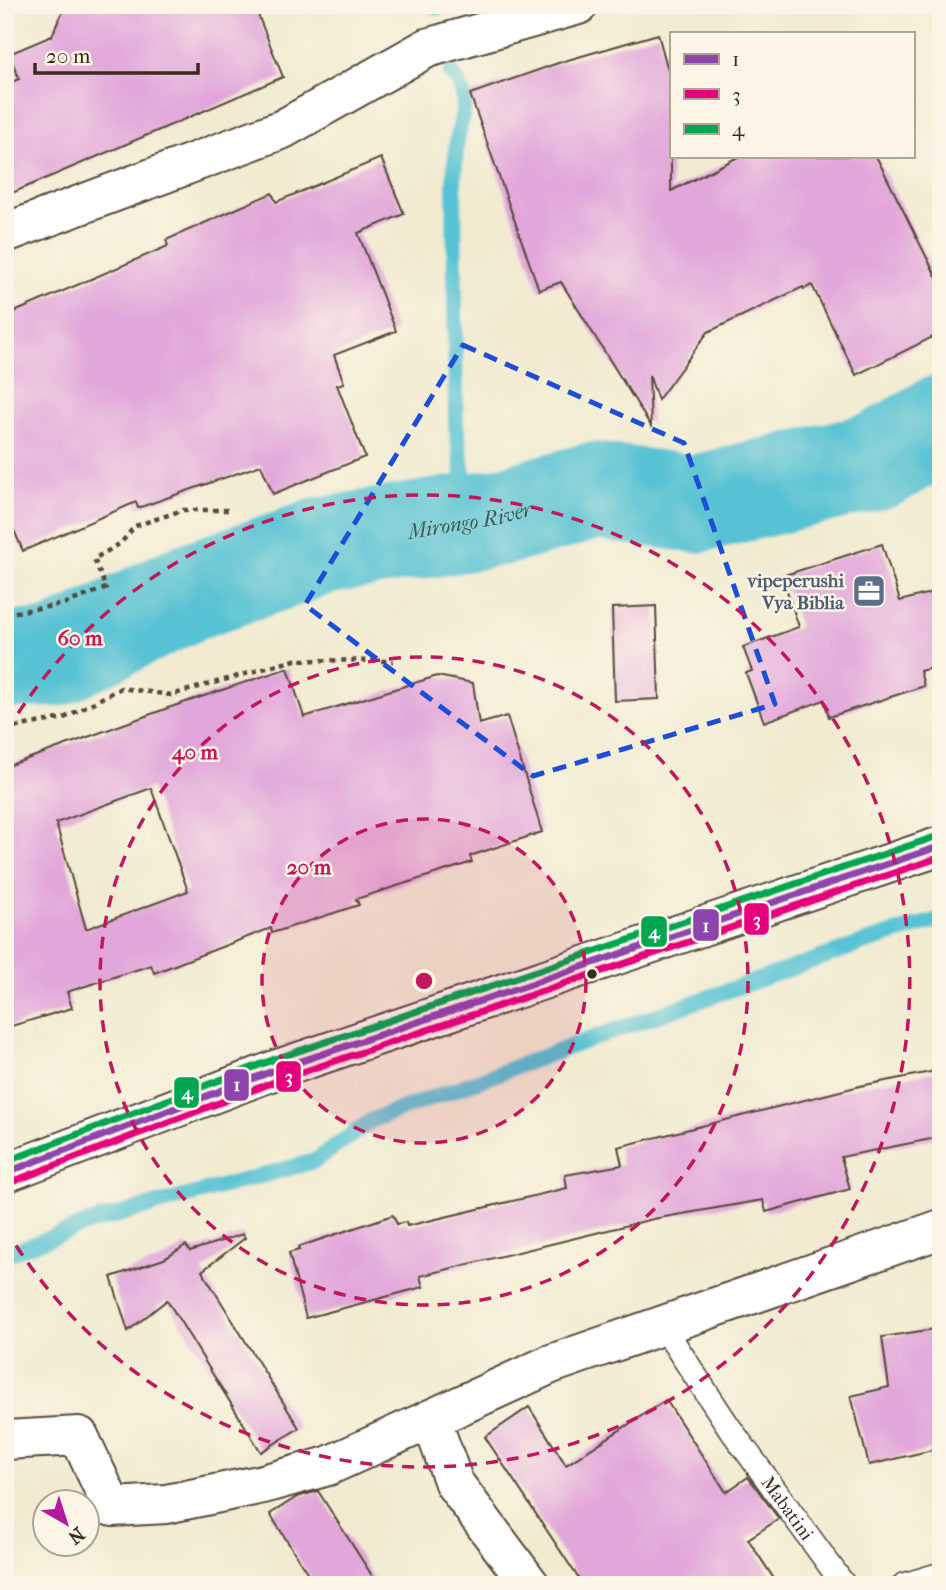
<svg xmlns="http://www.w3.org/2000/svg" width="946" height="1590" font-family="'IM FELL French Canon',serif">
	<rect width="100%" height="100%" fill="#fcf5e5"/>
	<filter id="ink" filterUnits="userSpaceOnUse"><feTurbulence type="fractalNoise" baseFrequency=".0143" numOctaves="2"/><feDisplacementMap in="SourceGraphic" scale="14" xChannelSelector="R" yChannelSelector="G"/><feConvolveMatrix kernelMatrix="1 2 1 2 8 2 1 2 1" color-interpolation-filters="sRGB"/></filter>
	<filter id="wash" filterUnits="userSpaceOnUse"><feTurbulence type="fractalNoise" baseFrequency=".00686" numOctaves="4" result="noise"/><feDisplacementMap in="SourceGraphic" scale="28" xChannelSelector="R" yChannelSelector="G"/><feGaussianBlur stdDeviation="1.57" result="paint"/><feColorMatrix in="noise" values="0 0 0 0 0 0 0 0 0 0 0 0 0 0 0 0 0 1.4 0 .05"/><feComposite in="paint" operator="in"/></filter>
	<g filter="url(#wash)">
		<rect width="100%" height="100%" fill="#f2ebd2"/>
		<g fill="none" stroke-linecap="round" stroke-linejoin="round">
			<!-- stream -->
			<g stroke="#57c2d3" stroke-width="16">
				<polyline points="437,8 438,5"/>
				<path d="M451 72C472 100 462 110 457 141 455 154 455 168 454 181L456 425 470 522"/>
				<polyline points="5,1255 92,1222 315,1161 372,1120 610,1032 866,942 941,919"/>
			</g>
			<!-- river -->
			<path stroke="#57c2d3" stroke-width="98" id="s1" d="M5 660 54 658 189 592 323 546 500 517 594 491 696 504 880 460 941 424"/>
		</g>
		<g id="blocks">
			<!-- building -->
			<g fill="#e1a6da" fill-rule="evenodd">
				<polygon points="65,5 254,5 283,77 5,196 5,85 19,79 9,54 52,36"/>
				<polygon points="658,34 671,81 671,191 740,156 876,156 941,286 941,333 856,375 812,285 804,289 803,287 708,332 658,400 649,375 651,426 561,282 539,290 470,94 561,62"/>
				<polygon points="381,158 404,214 358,233 396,331 334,355 344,383 337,385 365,457 273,494 261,465 138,508 136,502 23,551 5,510 5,316 168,246 166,240 272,193 276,202"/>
				<polygon points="882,544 900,601 941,590 941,665 920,671 924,686 829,717 824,700 764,722 746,673 752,671 743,647 799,627 782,576"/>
				<polygon points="656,606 659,699 615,701 612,608"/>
				<path d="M288 668 304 717 437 676 473 683 479 724 507 716 542 832 470 856 472 862 356 899 359 905 272 933 271 928 154 973 151 965 67 992 72 1008 5 1028V767L168 708ZM151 788 188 891 86 929 56 823Z"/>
				<polygon points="941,1070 941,1137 841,1157 850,1189 766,1212 763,1200 653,1219 420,1276 423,1287 306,1318 289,1253 299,1250 298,1247 393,1215 397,1224 406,1222 407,1226 567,1188 565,1175 622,1165 618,1147 860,1086"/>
				<polygon points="243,1234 245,1238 202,1271 299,1428 261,1452 167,1300 128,1331 111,1277 164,1259 186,1245 190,1251"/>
				<polygon points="941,1328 941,1448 869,1465 851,1396 889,1387 882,1337"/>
				<polygon points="666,1400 726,1492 748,1477 779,1519 748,1539 778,1585 583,1585 485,1437 529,1407 566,1465"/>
				<polygon points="318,1491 378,1585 315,1585 270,1514 297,1497"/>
			</g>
		</g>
	</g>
	<g filter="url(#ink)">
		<use href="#blocks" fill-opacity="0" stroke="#564739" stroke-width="2"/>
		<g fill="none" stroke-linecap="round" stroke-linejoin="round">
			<defs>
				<g id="lane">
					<path id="s2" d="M662 1325 729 1427 844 1585"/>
					<polyline points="904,1585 941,1574"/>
				</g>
				<g id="street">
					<polyline points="5,233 283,129 427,48 578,5"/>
					<polyline points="431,1419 454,1483 530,1585"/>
					<polyline points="5,1440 79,1436 112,1507 166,1504 263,1484 328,1466 551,1364 941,1229"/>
				</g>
				<polyline id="highway" points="5,1173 278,1069 941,846"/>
			</defs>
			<!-- lane casing -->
			<use href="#lane" stroke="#564739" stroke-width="26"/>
			<!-- street casing -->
			<use href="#street" stroke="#564739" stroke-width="42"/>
			<!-- highway casing -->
			<use href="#highway" stroke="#564739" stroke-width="42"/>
			<!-- path -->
			<g stroke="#564739" stroke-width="4.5" stroke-dasharray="5 5" stroke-linecap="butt">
				<polyline points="5,614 64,604 106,588 94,559 121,543 135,526 183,510 230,510"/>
				<polyline points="5,729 64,718 121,688 171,695 295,660 393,661"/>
			</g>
			<!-- lane -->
			<use href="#lane" stroke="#fff" stroke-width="23"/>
			<!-- street -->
			<use href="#street" stroke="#fff" stroke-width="38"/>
			<!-- highway -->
			<use href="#highway" stroke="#fff" stroke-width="38"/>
			<defs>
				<polyline id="bus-1" points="5,1173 278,1069 941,846"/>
				<polyline id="bus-2" points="9,1183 282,1079 941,857"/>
				<polyline id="bus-3" points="5,1162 275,1059 938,836"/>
			</defs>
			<!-- bus-1 casing -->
			<use href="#bus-1" stroke="#fcf5e5" stroke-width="12"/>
			<!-- bus-2 casing -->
			<use href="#bus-2" stroke="#fcf5e5" stroke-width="12"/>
			<!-- bus-3 casing -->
			<use href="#bus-3" stroke="#fcf5e5" stroke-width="12"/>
			<!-- bus-1 -->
			<use href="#bus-1" stroke="#8e44ad" stroke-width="7"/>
			<!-- bus-2 -->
			<use href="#bus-2" stroke="#e5007d" stroke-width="7"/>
			<!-- bus-3 -->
			<use href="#bus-3" stroke="#00a651" stroke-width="7"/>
		</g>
	</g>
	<!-- marked area -->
	<path fill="none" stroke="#1d4ed8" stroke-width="5" stroke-dasharray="14 9" stroke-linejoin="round" d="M463 345 684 443 775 704 533 776 305 605Z"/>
	<!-- distance rings -->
	<circle cx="424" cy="981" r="162" fill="#c2185b" fill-opacity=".12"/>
	<g fill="none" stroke="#c2185b" stroke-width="3.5" stroke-dasharray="12 9">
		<circle cx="424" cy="981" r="162"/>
		<circle cx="424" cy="981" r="324"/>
		<path d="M7 731A486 486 0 1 1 7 1231"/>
	</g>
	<!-- icons -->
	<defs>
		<symbol id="office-square" viewBox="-11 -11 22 22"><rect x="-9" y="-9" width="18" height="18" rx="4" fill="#5c6f8a" stroke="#fcf5e5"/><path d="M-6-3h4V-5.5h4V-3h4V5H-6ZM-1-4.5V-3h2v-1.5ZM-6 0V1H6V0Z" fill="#fff"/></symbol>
	</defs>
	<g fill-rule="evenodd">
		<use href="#office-square" x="850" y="572" width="38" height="38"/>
	</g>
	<!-- markers -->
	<circle fill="#3b2a1e" stroke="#fcf5e5" stroke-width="2.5" cx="592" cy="974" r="6"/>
	<g text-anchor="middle" stroke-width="5" stroke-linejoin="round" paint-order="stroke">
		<!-- service labels -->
		<g font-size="19" font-weight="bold" fill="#4e5e75" stroke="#fcf5e5" text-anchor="end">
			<text x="844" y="587">vipeperushi<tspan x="844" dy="22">Vya Biblia</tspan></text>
		</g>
		<!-- street labels -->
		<g font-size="19" fill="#3b2a1e" stroke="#fcf5e5">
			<text dy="7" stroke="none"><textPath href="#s2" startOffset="222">Mabatini</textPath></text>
		</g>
		<!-- water labels -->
		<g font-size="21" font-style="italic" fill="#435854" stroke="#fcf5e5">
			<text dy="7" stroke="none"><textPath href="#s1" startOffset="490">Mirongo River</textPath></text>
		</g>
	</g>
	<circle cx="424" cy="981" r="10" fill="#c2185b" stroke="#fcf5e5" stroke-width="3.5"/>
	<g font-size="21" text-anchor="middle" font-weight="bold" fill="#c2185b" stroke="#fcf5e5" stroke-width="5" stroke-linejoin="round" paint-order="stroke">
		<text x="80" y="645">60 m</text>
		<text x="195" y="759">40 m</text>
		<text x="309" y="874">20 m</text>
	</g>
	<g stroke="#fcf5e5" stroke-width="2.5">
		<rect x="743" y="902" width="27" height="34" rx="7" fill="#e5007d"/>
		<rect x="692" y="908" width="28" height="34" rx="7" fill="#8e44ad"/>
		<rect x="640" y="915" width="28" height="33" rx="7" fill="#00a651"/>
		<rect x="275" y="1060" width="27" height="33" rx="7" fill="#e5007d"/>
		<rect x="223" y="1068" width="27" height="34" rx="7" fill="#8e44ad"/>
		<rect x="173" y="1076" width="27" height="33" rx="7" fill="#00a651"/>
	</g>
	<g font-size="19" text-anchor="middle" font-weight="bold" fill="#fff">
		<text x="757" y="926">3</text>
		<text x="706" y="932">1</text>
		<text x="654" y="938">4</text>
		<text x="289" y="1083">3</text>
		<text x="237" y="1091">1</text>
		<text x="187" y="1099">4</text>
	</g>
	<!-- margin -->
	<rect width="946" height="1590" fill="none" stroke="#fcf5e5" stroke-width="28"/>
	<!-- legend -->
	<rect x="670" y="32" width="245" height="126" fill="#fcf5e5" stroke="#afa495" stroke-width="2"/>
	<rect x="684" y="54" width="35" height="10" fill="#8e44ad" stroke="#afa495" stroke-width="2"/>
	<text x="732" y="66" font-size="21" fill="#3b2a1e">1</text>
	<rect x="684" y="89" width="35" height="10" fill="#e5007d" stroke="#afa495" stroke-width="2"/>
	<text x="732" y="102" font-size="21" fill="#3b2a1e">3</text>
	<rect x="684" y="124" width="35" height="10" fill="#00a651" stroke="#afa495" stroke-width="2"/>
	<text x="732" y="136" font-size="21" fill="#3b2a1e">4</text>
	<!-- north arrow -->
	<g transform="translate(66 1523) rotate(141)"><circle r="33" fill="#fcf5e5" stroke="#afa495" stroke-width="2"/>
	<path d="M0-5L12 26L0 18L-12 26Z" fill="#b5179e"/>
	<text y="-10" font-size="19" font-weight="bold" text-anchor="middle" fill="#3b2a1e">N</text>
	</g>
	<!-- scale -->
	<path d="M35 63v10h163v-10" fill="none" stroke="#3b2a1e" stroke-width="3.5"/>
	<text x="46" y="63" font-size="21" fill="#3b2a1e" stroke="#fcf5e5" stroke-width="5" paint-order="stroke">20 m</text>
</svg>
